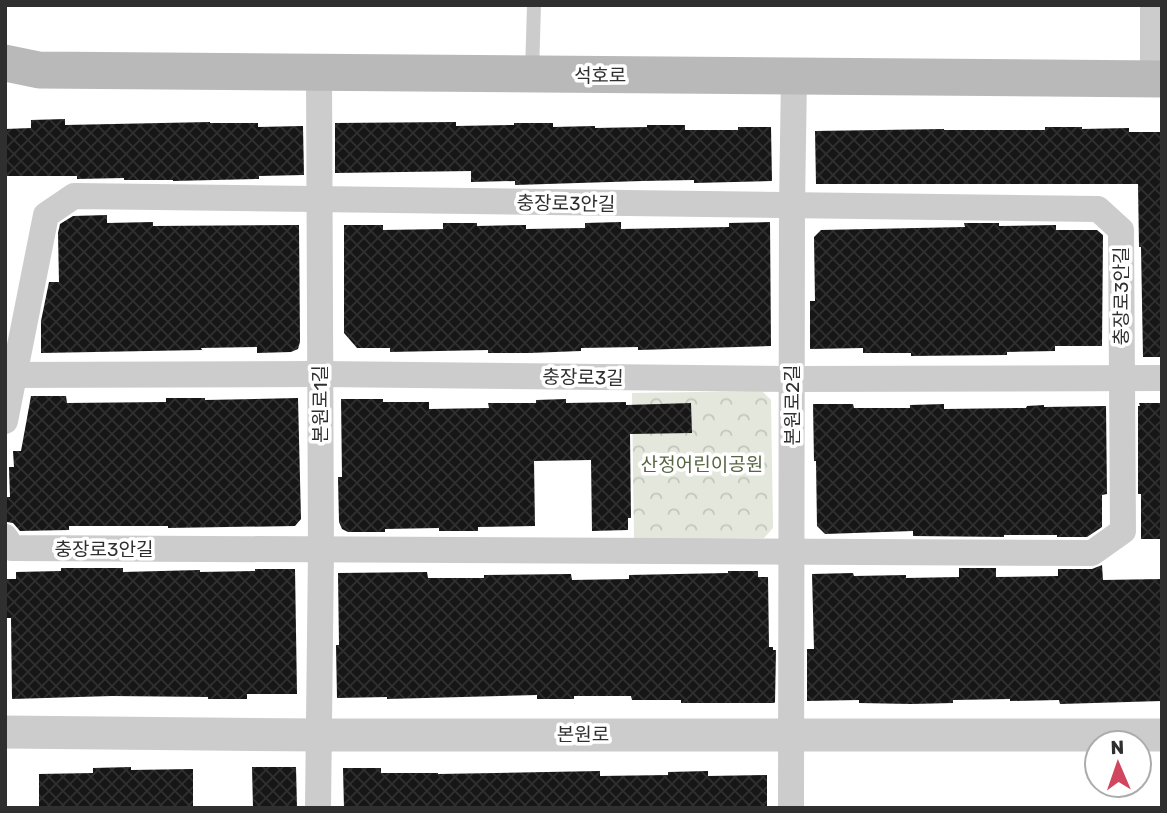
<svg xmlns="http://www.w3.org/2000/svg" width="1167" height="813" font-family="Rubik,'Noto Sans KR',sans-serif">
	<defs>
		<pattern id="park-crowns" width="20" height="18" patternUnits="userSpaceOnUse" patternTransform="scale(1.75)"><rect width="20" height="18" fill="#e3e7dc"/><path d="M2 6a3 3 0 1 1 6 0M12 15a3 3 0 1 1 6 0" fill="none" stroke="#c3c6bd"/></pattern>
		<pattern id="building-cross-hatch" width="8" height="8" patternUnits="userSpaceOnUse" patternTransform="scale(1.75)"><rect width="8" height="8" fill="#161616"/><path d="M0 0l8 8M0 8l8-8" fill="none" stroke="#303030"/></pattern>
	</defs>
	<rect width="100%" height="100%" fill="#fff"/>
	<!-- park -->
	<polygon fill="url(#park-crowns)" points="762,391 771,400 773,528 764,538 634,540 632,393"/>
	<!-- building -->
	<g fill="url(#building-cross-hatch)">
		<polygon points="65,119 65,125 210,122 210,123 258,123 258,127 303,126 304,175 259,176 259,179 173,181 173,180 124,180 124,178 77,179 77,176 5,176 5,129 31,128 31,120"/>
		<polygon points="456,122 456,126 514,125 514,123 553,123 553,127 595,126 595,128 647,127 647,125 685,125 685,130 738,130 738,127 771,127 772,181 694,183 694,180 642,181 515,185 515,181 471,182 471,171 335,173 335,123"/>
		<polygon points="1045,127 1082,127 1082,129 1129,128 1129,132 1162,132 1162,357 1143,357 1141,247 1139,247 1138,184 816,184 815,131 944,129 944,130 1045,130"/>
		<polygon points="107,215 107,223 153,222 153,226 299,225 300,342 298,349 291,352 257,353 257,347 201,348 202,350 41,353 41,321 49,282 59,282 58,233 60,224 73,216"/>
		<polygon points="621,222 621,229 729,227 729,223 770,222 771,346 638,350 638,347 581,348 581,351 529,353 488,353 488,350 390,352 390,348 357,348 344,333 344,225 383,225 383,230 443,229 443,223 477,223 477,226 526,225 526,229 585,228 585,223"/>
		<polygon points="964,223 999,223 999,226 1056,225 1056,230 1097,230 1103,235 1102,346 1055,346 1055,351 1007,352 1007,355 911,356 911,353 863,353 863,348 810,349 810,301 815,301 814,237 821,230 965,227"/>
		<polygon points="31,396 66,396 67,403 166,402 166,398 205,398 205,400 298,398 301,519 295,526 168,528 168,526 69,526 69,530 20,531 13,523 7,522 7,497 10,497 9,467 14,467 13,451 21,451"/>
		<polygon points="341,399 383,399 383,402 429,402 429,409 489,408 488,403 536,403 536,400 566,399 566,403 626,402 626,405 691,403 692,433 630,434 631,518 628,518 628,530 592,531 591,460 534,461 535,526 478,527 478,531 439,531 439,528 385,529 385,532 348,532 342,529 339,522 338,477 342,477"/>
		<polygon points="1139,403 1162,403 1162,539 1141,539 1141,494 1138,494 1138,406 1140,406"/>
		<polygon points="813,404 853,404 854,408 910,408 910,405 944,404 944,409 1026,408 1027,406 1044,405 1044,407 1106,406 1107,494 1102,495 1102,527 1087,537 1057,537 1057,535 1004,535 1004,537 913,536 913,531 825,534 817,526 816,461 814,461"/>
		<polygon points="1102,565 1103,580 1162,579 1162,701 1060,704 1059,700 1010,701 1010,699 953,700 953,703 911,704 859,703 859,700 807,701 807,649 814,649 812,574 853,573 854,576 906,575 906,578 959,577 959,568 996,568 996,577 1058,576 1058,569 1092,569"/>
		<polygon points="61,568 123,568 123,572 200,570 200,572 255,571 255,569 295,569 297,694 247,694 247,699 208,699 208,697 112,696 12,699 11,618 5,618 5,579 16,579 16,572 61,571"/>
		<polygon points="728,571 758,571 758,577 768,577 769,647 773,647 773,650 776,650 775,702 774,703 681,703 681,700 632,700 631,696 574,696 574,699 537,699 537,695 387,699 387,697 337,698 336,645 339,645 338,573 427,572 428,578 484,578 484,575 571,574 572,580 629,579 629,575 728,573"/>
		<polygon points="131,767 131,770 193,769 193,808 39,808 39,774 93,773 93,768"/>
		<polygon points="252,767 296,767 297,808 253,808"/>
		<polygon points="343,768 381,768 381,773 438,773 438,774 600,771 600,776 668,775 668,772 708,771 708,776 767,775 767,808 344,808"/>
	</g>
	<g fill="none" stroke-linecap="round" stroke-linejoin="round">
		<!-- service -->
		<polyline stroke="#ccc" stroke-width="14" points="532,73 534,5"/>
		<!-- minor -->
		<g stroke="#ccc" stroke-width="26">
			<polyline points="1153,79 1153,5"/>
			<polyline points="5,375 320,374 792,379 1162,378"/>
			<polyline points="5,421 46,215 74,196 1098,209 1121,230 1123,531 1092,553 12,548 5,537"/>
			<polyline points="318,808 321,550 319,73"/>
			<polyline points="791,808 792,206 794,76"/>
		</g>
		<!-- tertiary -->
		<polyline stroke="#ccc" stroke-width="33" points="5,732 319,735 1162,735"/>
		<!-- secondary -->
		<polyline stroke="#b9b9b9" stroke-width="37" points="5,63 39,70 1162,79"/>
	</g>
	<g text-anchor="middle" stroke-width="7" stroke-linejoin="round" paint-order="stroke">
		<!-- street labels -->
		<g font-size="19" fill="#2f2f2f" stroke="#fff">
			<text x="600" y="82">석호로</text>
			<text transform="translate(566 203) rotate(1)" y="7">충장로3안길</text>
			<text transform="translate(1121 296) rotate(-90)" y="7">충장로3안길</text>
			<text transform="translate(583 377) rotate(1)" y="7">충장로3길</text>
			<text transform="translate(320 404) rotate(-90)" y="7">본원로1길</text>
			<text transform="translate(792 405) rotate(-90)" y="7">본원로2길</text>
			<text x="104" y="556">충장로3안길</text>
			<text x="583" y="741">본원로</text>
		</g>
		<!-- park labels -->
		<g font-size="19" fill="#566641" stroke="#fff">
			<text x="702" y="471">산정어린이공원</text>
		</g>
	</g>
	<!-- border -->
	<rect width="1167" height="813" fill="none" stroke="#2f2f2f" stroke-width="14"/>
	<!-- north arrow -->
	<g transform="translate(1118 764) rotate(358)"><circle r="33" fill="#ffffff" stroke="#acacac" stroke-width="2"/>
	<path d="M0-5L12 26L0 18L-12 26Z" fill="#d1465f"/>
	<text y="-10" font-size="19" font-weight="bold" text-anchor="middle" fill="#2f2f2f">N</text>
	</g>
</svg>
